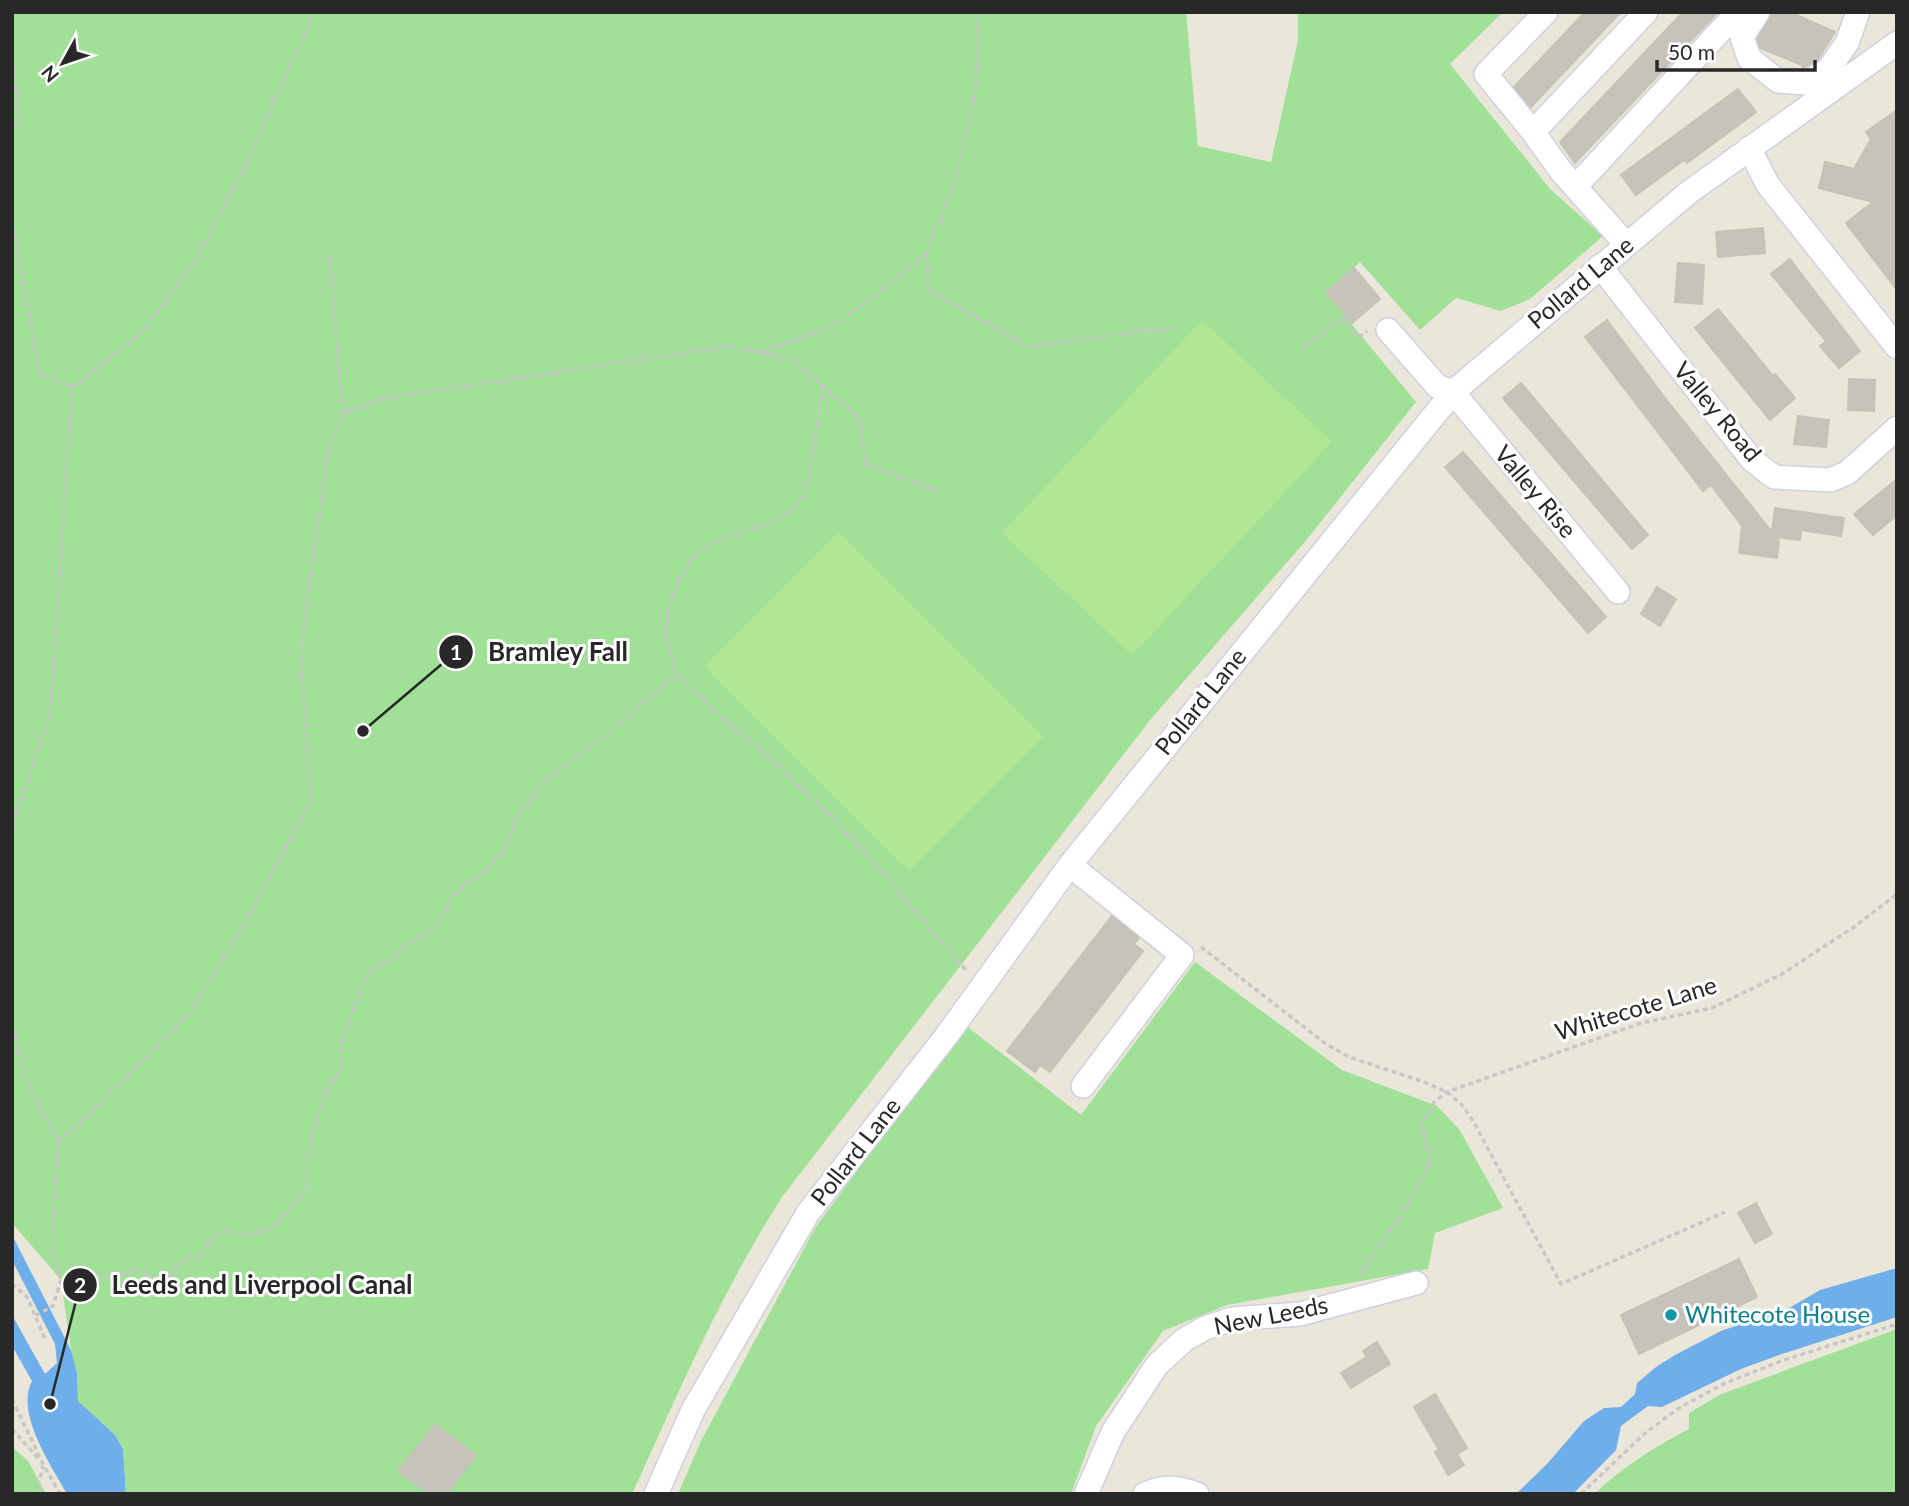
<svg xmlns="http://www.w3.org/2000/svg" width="1909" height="1506" font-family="Lato,sans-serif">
	<rect width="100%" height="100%" fill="#eae7da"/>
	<!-- green -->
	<g fill="#a0e097">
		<path d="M12 12H1186L1198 146 1271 162 1298 40V12H1503L1450 64 1551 190 1603 236 1530 299 1501 311 1456 298 1420 330 1360 262 1325 292 1416 402 1308 538 1151 719 782 1197C722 1291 678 1393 632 1494H126L123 1448 115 1435 78 1401 77 1373 71 1350 61 1280 12 1223Z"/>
		<polygon points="1195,962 1342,1070 1437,1106 1459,1129 1503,1208 1435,1233 1428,1269 1227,1305 1163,1331 1096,1426 1071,1494 678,1494 700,1443 815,1228 965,1025 1081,1115"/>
		<path d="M1897 1329V1494H1594C1623 1467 1654 1447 1689 1429V1413L1719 1395Z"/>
		<polygon points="12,1447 28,1461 46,1494 12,1494"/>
	</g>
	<!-- pitch -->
	<g fill="#b1e793">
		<polygon points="1202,320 1332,442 1132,655 1002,533"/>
		<polygon points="838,532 1043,737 909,871 704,666"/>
	</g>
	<!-- water -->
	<g fill="#6eaeeb">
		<path d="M12 1235 71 1350 77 1373 78 1401 115 1435 123 1449 126 1494H67C51 1465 15 1413 32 1381L12 1346V1315L45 1374 57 1363 55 1344 12 1260Z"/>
		<polygon points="1897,1268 1897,1317 1779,1355 1741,1369 1662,1407 1648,1406 1621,1426 1616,1450 1573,1494 1516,1494 1547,1464 1584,1421 1604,1408 1621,1407 1635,1394 1637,1383 1656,1367 1675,1355 1721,1331 1791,1307 1820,1290"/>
	</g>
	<!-- building -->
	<g fill="#c6c3ba" stroke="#c5c3b4" stroke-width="2">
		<polygon points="1585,12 1621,12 1531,107 1514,87"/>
		<polygon points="1683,12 1718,12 1575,163 1560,142"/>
		<polygon points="1772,12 1790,12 1835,32 1818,59 1803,68 1802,65 1760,48 1757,39"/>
		<polygon points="1738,89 1756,112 1687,163 1684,160 1636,195 1621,175"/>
		<polygon points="1897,110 1897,290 1846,223 1873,202 1819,188 1825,162 1854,169 1871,139 1866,132"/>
		<polygon points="1763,228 1765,253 1718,257 1716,232"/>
		<polygon points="1790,259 1860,351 1839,368 1820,346 1826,341 1771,274"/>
		<polygon points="1678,263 1704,265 1702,304 1675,302"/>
		<polygon points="1354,268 1380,299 1352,323 1326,292"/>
		<polygon points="1718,309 1773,376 1775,374 1795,398 1770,420 1695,328"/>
		<polygon points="1607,320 1665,398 1772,532 1775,508 1844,518 1841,536 1801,530 1800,540 1776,537 1779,541 1777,558 1739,553 1742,526 1711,485 1703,491 1585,337"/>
		<polygon points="1849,379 1875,380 1874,411 1848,410"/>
		<polygon points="1521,383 1648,535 1632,549 1503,398"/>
		<polygon points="1798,416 1829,420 1826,447 1794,444"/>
		<polygon points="1463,452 1606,617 1588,633 1445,467"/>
		<polygon points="1897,479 1897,515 1873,535 1854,514"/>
		<polygon points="1657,587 1676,599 1660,626 1641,614"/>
		<polygon points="1112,916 1139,938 1134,944 1143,951 1050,1072 1040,1065 1035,1072 1007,1051"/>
		<polygon points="1756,1203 1772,1234 1755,1243 1738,1213"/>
		<polygon points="1739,1259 1757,1297 1639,1354 1621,1315"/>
		<polygon points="1377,1342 1390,1364 1351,1388 1341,1373 1367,1357 1363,1351"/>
		<polygon points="1435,1394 1467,1448 1457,1454 1464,1465 1448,1475 1435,1452 1439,1450 1414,1407"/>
		<polygon points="435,1424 476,1455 447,1494 429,1494 398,1471"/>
	</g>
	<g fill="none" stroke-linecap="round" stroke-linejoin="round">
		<defs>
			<g id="minor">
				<polyline points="1546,12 1486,74 1533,132 1561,171 1626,244"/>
				<polyline points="1758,12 1742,37 1749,58 1778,81 1806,83 1828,70 1847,43 1858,12"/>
				<polyline points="1533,132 1646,12"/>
				<polyline points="1749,148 1768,185 1897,347"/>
				<polyline points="1576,186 1738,12"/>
				<polyline points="1600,266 1752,460 1774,477 1830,480 1847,473 1897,428"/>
				<polyline points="1388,330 1437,386 1453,392 1618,592"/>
				<polyline points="1070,865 1182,955 1083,1086"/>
				<polyline points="656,1494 693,1410 808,1213 947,1035 1070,865 1453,392 1688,193 1897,43"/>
				<polyline points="1086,1494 1113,1432 1157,1365 1184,1340 1205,1328 1232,1319 1300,1314 1416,1283"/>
				<path d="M1145 1494C1165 1485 1177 1487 1197 1494"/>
			</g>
		</defs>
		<!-- minor casing -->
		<use href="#minor" stroke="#d0cfe1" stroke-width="26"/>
		<!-- path -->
		<g stroke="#c7c7c7" stroke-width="3.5" stroke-dasharray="5 3.5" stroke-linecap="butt">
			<polyline points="976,12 979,48 973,105 953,188 926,254 929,291 1030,347 1132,332 1175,329"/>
			<polyline points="12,59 20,119 12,131"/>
			<polyline points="12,220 40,373 72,388 50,717 12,826"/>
			<polyline points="329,256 343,413"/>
			<polyline points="1303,349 1342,318 1358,338 1367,331"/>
			<polyline points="762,352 841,322 926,254"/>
			<polyline points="73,387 142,332 195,261 240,177 314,12"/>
			<polyline points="823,387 807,489 793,511 772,522 718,540 695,555 680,578 668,611 665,639 678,674 711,708 779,766 852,838 966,970"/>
			<polyline points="1201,947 1326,1044 1349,1057 1424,1082 1447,1092 1462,1105 1473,1121 1561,1284 1725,1212"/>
			<polyline points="12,1027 29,1087 58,1141 52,1246 61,1280 53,1306 35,1316"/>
			<polyline points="58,1141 83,1121 190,1012 256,904 311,800 300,652 328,451 343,413 380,399 731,346 794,360 859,419 866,465 939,491"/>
			<polyline points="1359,1275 1402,1214 1431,1162 1421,1124 1435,1101 1447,1092 1641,1023 1712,1008 1782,974 1854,927 1897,894"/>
			<path d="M61 1280 124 1274 138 1269 149 1277H166L190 1256 197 1259C207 1249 212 1236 225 1230L242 1235 273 1229 308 1186V1155L316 1120 329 1086 341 1068 340 1045 366 976 378 965 395 958 405 946 432 929 445 913 452 896 487 869 504 849 515 820 542 784 609 732 678 674"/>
			<polyline points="12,1284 27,1297 46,1341"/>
			<polyline points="12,1399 43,1464 60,1494"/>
			<polyline points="12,1429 39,1459"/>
			<polyline points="36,1494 43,1466"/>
			<polyline points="1581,1494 1644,1434 1679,1408 1723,1384 1781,1361 1897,1324"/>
		</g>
		<!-- minor -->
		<use href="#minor" stroke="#fff" stroke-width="23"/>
	</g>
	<!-- markers -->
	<circle fill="#0f9aa8" stroke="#fff" stroke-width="2.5" cx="1671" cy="1315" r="7"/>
	<g text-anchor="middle" stroke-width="6" stroke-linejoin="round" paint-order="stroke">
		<!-- street labels -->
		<g font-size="24" fill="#282828" stroke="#fff">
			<text transform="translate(1581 283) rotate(-40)" y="8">Pollard Lane</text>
			<text transform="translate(1717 412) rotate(50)" y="8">Valley Road</text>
			<text transform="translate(1535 492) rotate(50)" y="8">Valley Rise</text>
			<text transform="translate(1201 702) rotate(-51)" y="8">Pollard Lane</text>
			<text transform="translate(1636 1009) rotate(-17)" y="8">Whitecote Lane</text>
			<text transform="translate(856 1152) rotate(-52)" y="8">Pollard Lane</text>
			<text transform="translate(1271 1316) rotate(-11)" y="8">New Leeds</text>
		</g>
		<!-- culture labels -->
		<g font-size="24" fill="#0d838f" stroke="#fff" text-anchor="start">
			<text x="1685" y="1323">Whitecote House</text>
		</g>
	</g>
	<!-- callouts -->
	<path fill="none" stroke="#282828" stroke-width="2.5" d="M363 731L456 652M50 1404L80 1285"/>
	<g fill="#282828" stroke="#fff" stroke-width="2.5">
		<circle cx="363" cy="731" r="7"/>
		<circle cx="50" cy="1404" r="7"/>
		<circle cx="456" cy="652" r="18"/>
		<circle cx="80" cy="1285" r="18"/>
	</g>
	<g font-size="21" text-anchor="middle" font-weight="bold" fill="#fff">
		<text x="456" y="660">1</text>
		<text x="80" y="1293">2</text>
	</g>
	<g font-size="26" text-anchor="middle" font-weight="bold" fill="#282828" stroke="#fff" stroke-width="6" stroke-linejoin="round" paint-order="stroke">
		<text x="558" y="661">Bramley Fall</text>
		<text x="262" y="1294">Leeds and Liverpool Canal</text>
	</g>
	<!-- border -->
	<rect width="1909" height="1506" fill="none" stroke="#282828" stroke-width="28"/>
	<!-- north arrow -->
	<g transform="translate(63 63) rotate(230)" stroke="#ffffff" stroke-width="5" paint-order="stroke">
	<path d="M0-5L12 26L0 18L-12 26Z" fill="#282828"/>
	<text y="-10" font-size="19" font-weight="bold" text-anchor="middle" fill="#282828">N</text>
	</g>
	<!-- scale -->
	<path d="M1657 60v10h158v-10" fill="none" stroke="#282828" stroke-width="3.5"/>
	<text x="1668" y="60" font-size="21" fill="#282828" stroke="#ffffff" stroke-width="5" paint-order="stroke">50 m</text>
</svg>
